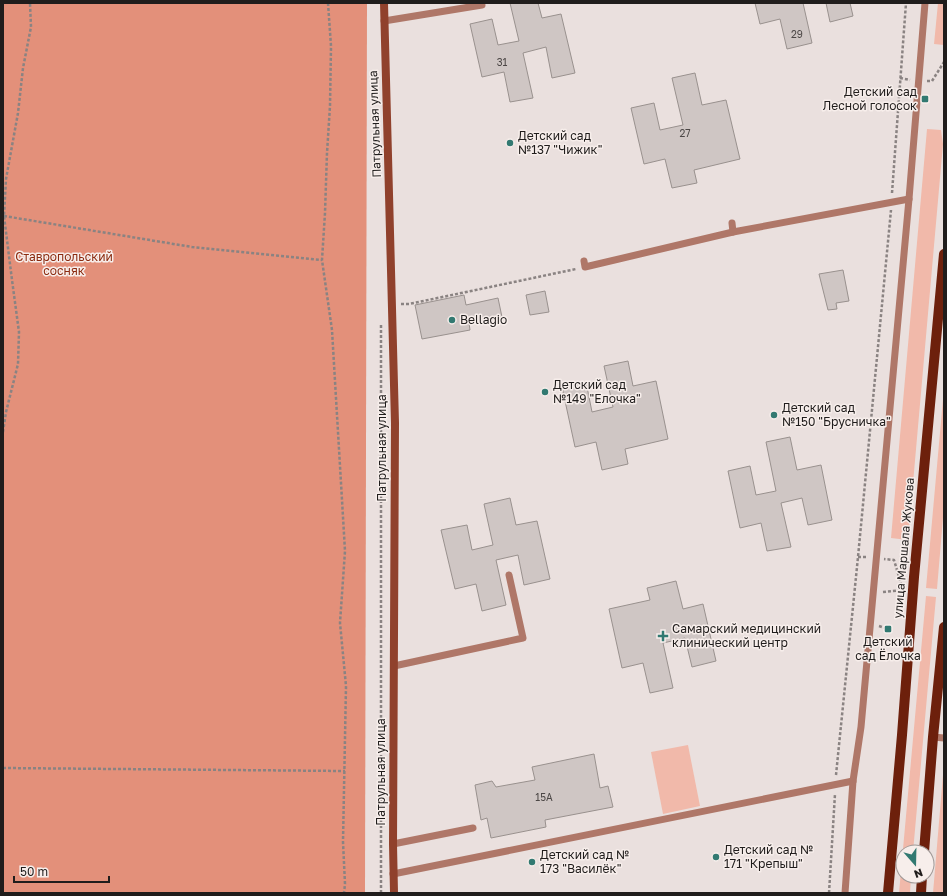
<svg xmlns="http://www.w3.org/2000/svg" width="947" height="896" font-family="'Golos Text',sans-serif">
	<rect width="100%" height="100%" fill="#eae0de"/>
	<!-- green -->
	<g fill="#f1b9aa">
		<polygon points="938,3 944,3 944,45 934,44"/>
		<polygon points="927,129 941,130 943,144 908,540 891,538"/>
		<polygon points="944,388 944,506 937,589 926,588"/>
		<polygon points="926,596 936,597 913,852 903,852 903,876 911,876 910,893 899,893"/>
		<polygon points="688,745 700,806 663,814 651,752"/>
		<polygon points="944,763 944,893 933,893"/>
	</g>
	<!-- forest -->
	<polygon fill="#e3907a" points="3,3 367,3 365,893 3,893"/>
	<!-- building -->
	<g fill="#cfc6c4" stroke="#99918e">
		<polygon points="510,3 538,3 542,18 561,14 575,73 552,78 546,47 523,53 533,98 510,102 504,72 482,77 470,24 492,19 498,45 519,41"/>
		<polygon points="755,3 803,3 812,43 787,49 780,19 760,24"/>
		<polygon points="826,3 850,3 853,16 830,22"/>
		<polygon points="695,73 702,105 726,100 740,159 694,170 697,183 672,188 665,159 644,164 631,108 654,103 660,130 683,125 672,78"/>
		<polygon points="843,270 849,301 836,303 837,309 828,310 819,274"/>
		<polygon points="545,291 549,312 530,315 526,295"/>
		<polygon points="464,295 466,305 498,298 502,317 469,323 470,330 422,339 415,305"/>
		<polygon points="628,361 633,386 656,381 668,439 625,449 628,464 602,470 596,442 575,447 562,387 586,382 592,412 613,407 604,366"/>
		<polygon points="790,437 797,470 821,465 832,520 808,525 802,498 781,503 791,547 767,551 761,523 740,528 728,471 750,466 756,495 776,491 766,442"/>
		<polygon points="510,498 516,525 537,521 550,579 524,585 518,555 496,560 506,605 482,611 476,584 455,589 441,530 467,525 472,550 493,545 484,504"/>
		<polygon points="676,581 683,609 703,604 716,661 692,667 685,638 663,643 673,688 650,693 643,663 622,668 609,609 650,600 647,588"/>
		<polygon points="594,754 600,788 608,786 613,807 545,820 546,827 491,838 487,818 481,820 475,785 492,781 496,787 535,780 532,767"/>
	</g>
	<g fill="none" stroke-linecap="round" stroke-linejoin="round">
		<!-- path -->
		<g stroke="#8a8382" stroke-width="2.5" stroke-dasharray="3 2" stroke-linecap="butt">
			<polyline points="328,3 331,46 330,106 327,153 325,213 322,260 332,330 345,551 340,623 346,686 343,842 345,884 344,893"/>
			<polyline points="900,78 910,80"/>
			<polyline points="927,81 932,81 944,62"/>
			<polyline points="892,193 906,3"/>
			<polyline points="4,216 192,247 322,260"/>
			<polyline points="401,304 409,304 576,269"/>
			<polyline points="381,325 381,893"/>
			<polyline points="3,432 6,412 18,364 19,332 12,280 4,216 6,179 18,113 23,68 31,27 30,3"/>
			<polyline points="858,557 867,557"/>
			<polyline points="883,592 903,590 894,560 884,559"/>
			<polyline points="879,626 888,629"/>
			<polyline points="3,768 345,771"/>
			<polyline points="836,775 858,557 891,210"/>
			<polyline points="829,893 835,794"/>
		</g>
		<!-- lane -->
		<g stroke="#af7768" stroke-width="7">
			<polyline points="384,21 482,5"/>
			<polyline points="732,223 733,232 909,199"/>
			<polyline points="584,261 585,267 733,232"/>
			<polyline points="394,666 523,638 509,575"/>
			<polyline points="933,737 944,738"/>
			<polyline points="393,844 473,828"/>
			<polyline points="393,874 853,781"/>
			<polyline points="845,893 853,781 861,727 909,199 925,3"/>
		</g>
		<!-- secondary -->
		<polyline stroke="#90412c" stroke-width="8" points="384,3 395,423 393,844 394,893"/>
		<!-- primary -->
		<g stroke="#6d200c" stroke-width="10">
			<polyline points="924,852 933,737 944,627"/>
			<polyline points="888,893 902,735 914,577 944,254"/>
			<polyline points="921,893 922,876"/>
		</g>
	</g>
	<!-- markers -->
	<g fill="#327971" stroke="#f7eeeb" stroke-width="1.5">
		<rect x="921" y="95" width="8" height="8" rx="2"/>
		<circle cx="510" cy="143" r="4"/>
		<circle cx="452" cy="320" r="4"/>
		<circle cx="545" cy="392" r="4"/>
		<circle cx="774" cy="415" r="4"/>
		<rect x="884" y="625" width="8" height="8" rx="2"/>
		<path d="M661 630h4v4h4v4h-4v4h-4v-4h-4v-4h4z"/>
		<circle cx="716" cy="857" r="4"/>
		<circle cx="532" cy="862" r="4"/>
	</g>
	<g text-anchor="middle" stroke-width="3" stroke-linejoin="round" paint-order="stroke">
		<!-- number labels -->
		<g font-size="10" fill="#4c4746">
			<text x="797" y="38">29</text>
			<text x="502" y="66">31</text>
			<text x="685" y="137">27</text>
			<text x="544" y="801">15А</text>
		</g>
		<!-- poi labels -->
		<g font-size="12" fill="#201d1c" stroke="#f7eeeb" text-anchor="start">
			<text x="917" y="96" text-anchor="end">Детский сад<tspan x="917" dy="14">Лесной голосок</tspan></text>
			<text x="518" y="140">Детский сад<tspan x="518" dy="14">№137 "Чижик"</tspan></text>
			<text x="460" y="324">Bellagio</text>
			<text x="553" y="389">Детский сад<tspan x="553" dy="14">№149 "Елочка"</tspan></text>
			<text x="782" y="412">Детский сад<tspan x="782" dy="14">№150 "Брусничка"</tspan></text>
			<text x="672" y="633">Самарский медицинский<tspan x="672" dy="14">клинический центр</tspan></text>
			<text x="888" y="646" text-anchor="middle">Детский<tspan x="888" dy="14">сад Ёлочка</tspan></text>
			<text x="724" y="854">Детский сад №<tspan x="724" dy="14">171 "Крепыш"</tspan></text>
			<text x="540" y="859">Детский сад №<tspan x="540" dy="14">173 "Василёк"</tspan></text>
		</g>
		<!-- street labels -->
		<g font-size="12" fill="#201d1c" stroke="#f7eeeb">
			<text transform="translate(375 124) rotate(-92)" y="4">Патрульная улица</text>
			<text transform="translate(382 448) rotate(-90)" y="4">Патрульная улица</text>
			<text transform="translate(904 548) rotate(-85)" y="4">улица Маршала Жукова</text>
			<text transform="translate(381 772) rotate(-90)" y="4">Патрульная улица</text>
		</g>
		<!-- park labels -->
		<g font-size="12" fill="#8b2b10" stroke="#f7eeeb">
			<text x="64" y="261">Ставропольский<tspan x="64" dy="14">сосняк</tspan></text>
		</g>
	</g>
	<!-- border -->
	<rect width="947" height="896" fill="none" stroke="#201d1c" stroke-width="8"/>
	<!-- north arrow -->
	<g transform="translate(915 864) rotate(160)"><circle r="19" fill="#f7eeeb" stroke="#a19a98"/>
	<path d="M0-3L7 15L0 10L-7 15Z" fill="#327971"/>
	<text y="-6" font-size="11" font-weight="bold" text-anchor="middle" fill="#201d1c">N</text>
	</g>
	<!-- scale -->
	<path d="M14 876v6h95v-6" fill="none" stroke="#201d1c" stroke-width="2"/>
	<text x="20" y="876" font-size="12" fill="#201d1c" stroke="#f7eeeb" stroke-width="3" paint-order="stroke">50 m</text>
</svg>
